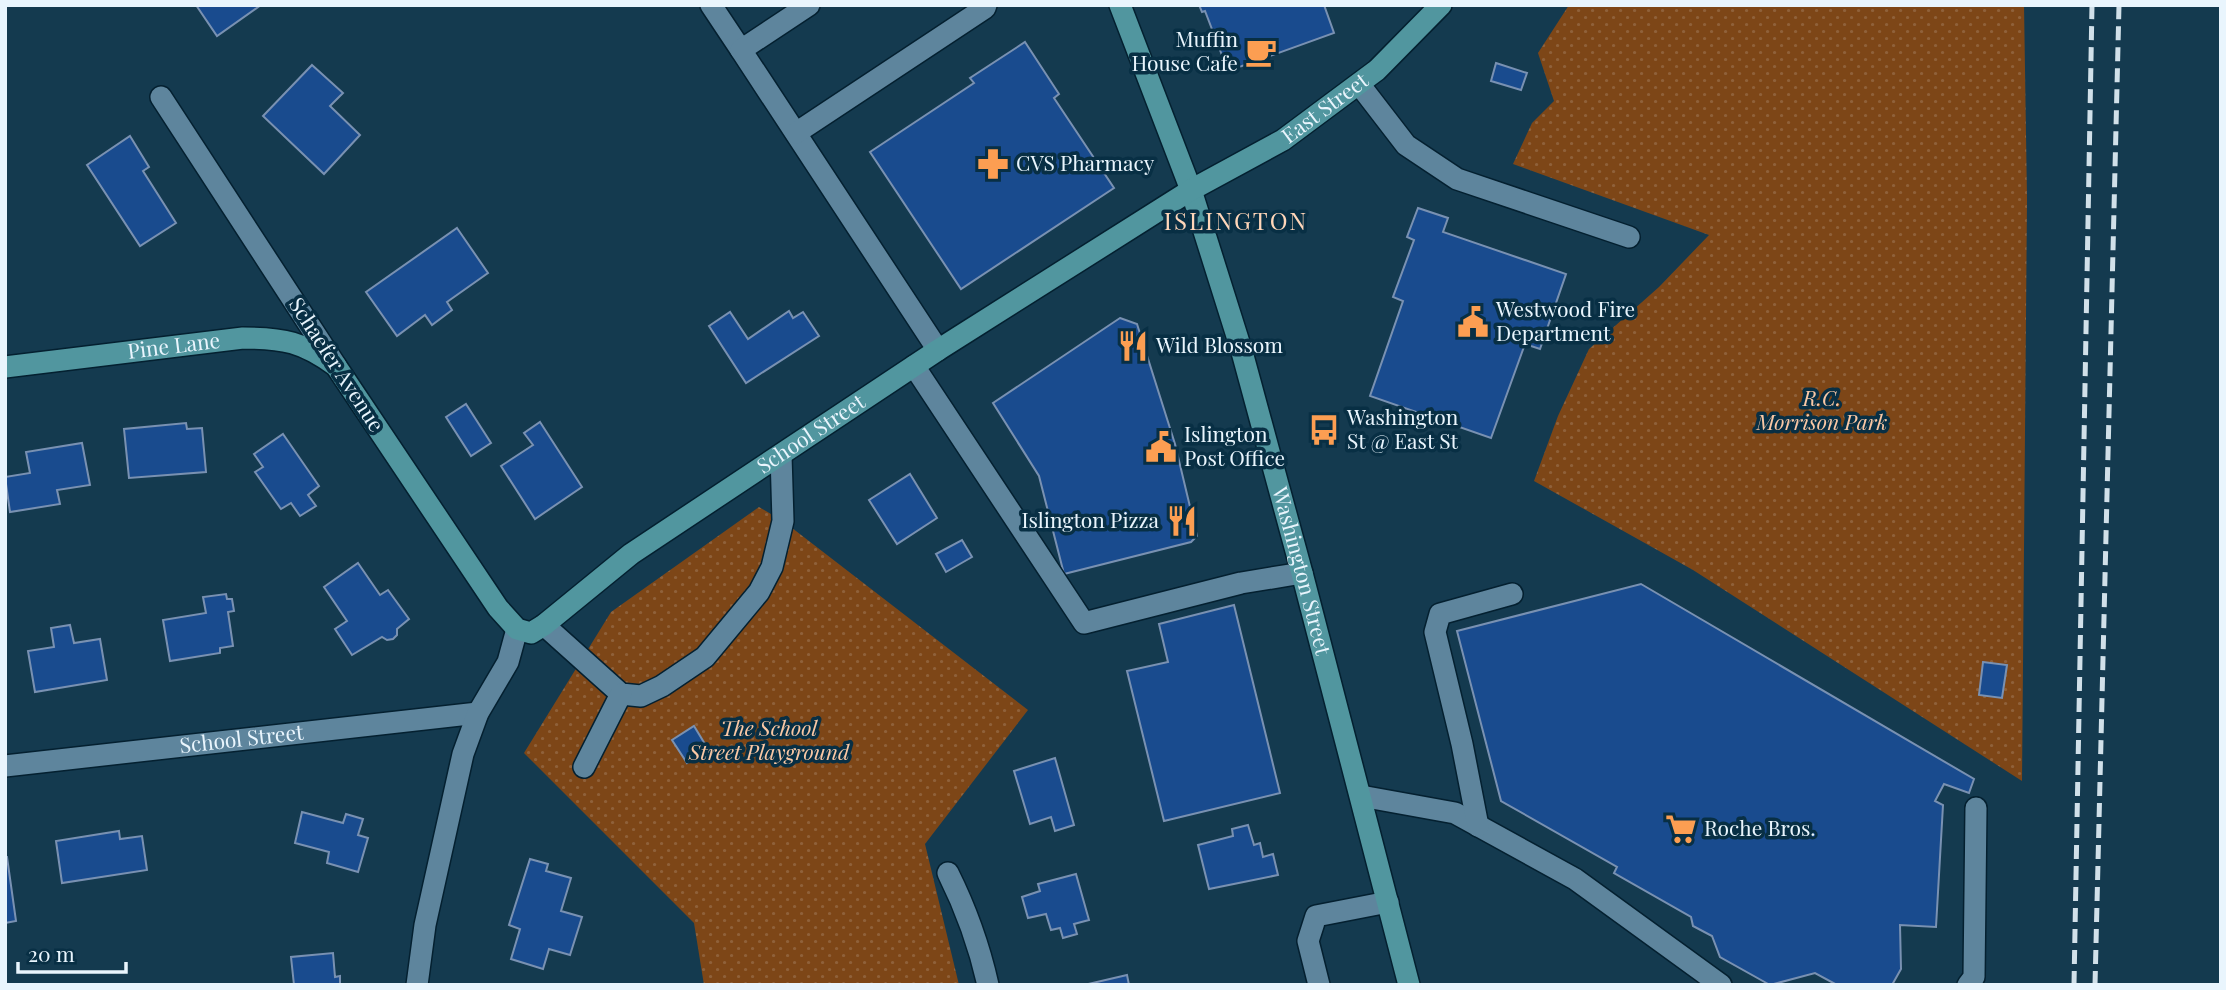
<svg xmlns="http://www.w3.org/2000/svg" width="2226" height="990" font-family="'Playfair Display',serif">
	<defs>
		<pattern id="park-dots" width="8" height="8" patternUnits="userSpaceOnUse" patternTransform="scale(1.75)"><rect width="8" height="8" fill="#7d4617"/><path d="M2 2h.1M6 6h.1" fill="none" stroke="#8f613a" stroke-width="1.8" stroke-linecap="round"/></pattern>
	</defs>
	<rect width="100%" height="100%" fill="#143a4f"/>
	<!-- park -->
	<g fill="url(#park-dots)">
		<polygon points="1569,5 2024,5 2027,199 2022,781 1693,570 1534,481 1558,416 1589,349 1659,287 1709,235 1513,164 1532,123 1554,101 1538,53"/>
		<polygon points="759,507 783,521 1028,710 925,844 959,985 704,985 694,923 524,753 611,612"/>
	</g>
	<!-- building -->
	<g fill="#194b8e" stroke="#7991b2" stroke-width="2">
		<polygon points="196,5 261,5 217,36"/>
		<polygon points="1199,5 1324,5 1334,33 1228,71 1205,11 1202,12"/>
		<polygon points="1025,42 1059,94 1054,98 1114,188 961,289 870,152 974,83 970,78"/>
		<polygon points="1496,63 1527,73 1521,90 1491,81"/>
		<polygon points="312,65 343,93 330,106 360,135 324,174 263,116"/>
		<polygon points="130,136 149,167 143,171 176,223 140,246 87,165"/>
		<polygon points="1418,208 1448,218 1443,232 1566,274 1540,349 1525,344 1491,438 1370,396 1403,301 1393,297 1414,240 1407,237"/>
		<polygon points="457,228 488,273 447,302 452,310 432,325 425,315 397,336 366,292"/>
		<polygon points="789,311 793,318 803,312 819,336 746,383 709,326 730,312 748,339"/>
		<polygon points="1120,318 1137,324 1175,444 1197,536 1191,542 1064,574 1039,476 993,403"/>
		<polygon points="466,404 491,443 471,456 446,417"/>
		<polygon points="540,422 582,487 535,519 501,466 533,445 524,433"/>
		<polygon points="186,423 187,429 202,428 206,472 129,478 124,429"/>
		<polygon points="283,434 319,486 308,495 316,506 300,516 291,503 281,509 255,472 263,467 254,454"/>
		<polygon points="82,443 90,485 57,490 60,504 10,512 5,477 30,473 26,452"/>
		<polygon points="910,474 937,518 897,544 869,500"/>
		<polygon points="962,540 972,557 946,572 936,554"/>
		<polygon points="358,563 380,595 388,590 409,619 397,629 397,635 393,639 387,640 382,637 352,655 335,629 347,621 324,587"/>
		<polygon points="1641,584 1974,779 1969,793 1944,784 1935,801 1943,805 1936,927 1900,925 1901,969 1892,985 1837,985 1815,973 1770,985 1720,957 1712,936 1693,926 1691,917 1614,873 1617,867 1501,801 1457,631"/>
		<polygon points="226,594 227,599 232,599 234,611 228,612 233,646 220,648 220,653 170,661 163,620 206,613 203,597"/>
		<polygon points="1234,605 1280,793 1164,821 1127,671 1168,662 1159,624"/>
		<polygon points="70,625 74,643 100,639 107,680 35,692 28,651 54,647 51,628"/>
		<polygon points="1983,662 2007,665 2002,698 1979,695"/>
		<polygon points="694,726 708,749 687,763 672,740"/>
		<polygon points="1055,758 1074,825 1055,831 1051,817 1030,824 1014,771"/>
		<polygon points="302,812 343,823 346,814 363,819 358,835 368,838 358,872 327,863 329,852 295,843"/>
		<polygon points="1248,825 1254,845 1260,843 1263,857 1273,854 1278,875 1209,889 1198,845 1233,836 1232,829"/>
		<polygon points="119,831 120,839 142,836 147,870 62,883 56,841"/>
		<polygon points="5,857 7,857 16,921 5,923"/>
		<polygon points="530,859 548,864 546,871 571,878 561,911 582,917 570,955 549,949 543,969 511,959 520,929 509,925"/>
		<polygon points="1076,874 1089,920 1074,924 1077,934 1063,938 1060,928 1051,930 1046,914 1028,918 1022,897 1040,891 1038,884"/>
		<polygon points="333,953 335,977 340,976 340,985 294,985 291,957"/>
		<polygon points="1127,975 1129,985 1084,985"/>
	</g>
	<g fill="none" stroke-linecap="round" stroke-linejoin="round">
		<defs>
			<g id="lane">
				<polyline points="711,5 741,50"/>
				<polyline points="809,5 741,50 938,350"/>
				<polyline points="1359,84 1406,145 1457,179 1629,237"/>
				<polyline points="796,133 985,8 986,5"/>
				<polyline points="914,366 1084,623 1241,583 1302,573"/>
				<polyline points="544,625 621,694 641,696 662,686 705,657 759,592 772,567 783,521 781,455"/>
				<polyline points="584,767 621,694"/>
				<polyline points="1361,796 1455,813 1575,879 1721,985"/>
				<polyline points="1478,826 1462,744 1435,632 1440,614 1512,594"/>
				<polyline points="1319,985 1308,941 1316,916 1388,902"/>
				<polyline points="1968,985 1974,977 1976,808"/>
			</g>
			<g id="street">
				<polyline points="161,97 336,366"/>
				<path id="s1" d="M5 766 478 713"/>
				<path d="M948 873C966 909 979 945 988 985"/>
				<polyline points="417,985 425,925 463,754 478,713 508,662 517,629"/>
			</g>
			<g id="secondary">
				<path id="s2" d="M1120 5 1191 190 1242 352 1302 573 1409 985"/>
				<path id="s3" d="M5 367 243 338C284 338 303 342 336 366L498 608 517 629 531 633 544 625 631 554 938 350 1191 190 1283 140 1377 70 1441 5"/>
			</g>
		</defs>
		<!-- lane casing -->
		<use href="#lane" stroke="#042030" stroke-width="24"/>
		<!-- street casing -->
		<use href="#street" stroke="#042030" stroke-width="24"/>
		<!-- secondary casing -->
		<use href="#secondary" stroke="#042030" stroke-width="24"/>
		<!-- lane -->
		<use href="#lane" stroke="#5e859d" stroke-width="21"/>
		<!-- street -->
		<use href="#street" stroke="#5e859d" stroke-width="21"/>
		<!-- secondary -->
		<use href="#secondary" stroke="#51969f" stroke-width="21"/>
		<!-- rail -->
		<g stroke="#d1e0e9" stroke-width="5" stroke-dasharray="14 7" stroke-linecap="butt">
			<polyline points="2074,985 2092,5"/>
			<polyline points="2095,985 2119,5"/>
		</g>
	</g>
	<!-- icons -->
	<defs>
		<symbol id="cafe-bare" viewBox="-9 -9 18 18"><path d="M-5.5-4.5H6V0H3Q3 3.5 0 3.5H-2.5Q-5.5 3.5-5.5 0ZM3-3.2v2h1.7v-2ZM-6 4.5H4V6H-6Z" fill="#fc9e52" stroke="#082f44" stroke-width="2.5" paint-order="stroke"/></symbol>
		<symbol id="pharmacy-bare" viewBox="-9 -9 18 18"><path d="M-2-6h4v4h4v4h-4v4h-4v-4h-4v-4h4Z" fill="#fc9e52" stroke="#082f44" stroke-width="2.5" paint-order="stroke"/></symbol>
		<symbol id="civic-bare" viewBox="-9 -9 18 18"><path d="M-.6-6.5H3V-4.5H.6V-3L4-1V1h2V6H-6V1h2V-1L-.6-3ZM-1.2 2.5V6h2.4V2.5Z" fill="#fc9e52" stroke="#082f44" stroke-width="2.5" paint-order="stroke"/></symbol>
		<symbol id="restaurant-bare" viewBox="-9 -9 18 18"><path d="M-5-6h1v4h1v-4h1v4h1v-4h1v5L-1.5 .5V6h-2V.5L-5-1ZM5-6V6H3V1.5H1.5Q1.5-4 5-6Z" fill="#fc9e52" stroke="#082f44" stroke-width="2.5" paint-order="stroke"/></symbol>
		<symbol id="bus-bare" viewBox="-9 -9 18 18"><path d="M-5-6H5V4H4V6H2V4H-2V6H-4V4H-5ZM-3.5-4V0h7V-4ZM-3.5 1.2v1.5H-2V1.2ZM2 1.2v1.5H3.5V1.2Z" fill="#fc9e52" stroke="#082f44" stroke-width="2.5" paint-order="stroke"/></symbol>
		<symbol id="supermarket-bare" viewBox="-9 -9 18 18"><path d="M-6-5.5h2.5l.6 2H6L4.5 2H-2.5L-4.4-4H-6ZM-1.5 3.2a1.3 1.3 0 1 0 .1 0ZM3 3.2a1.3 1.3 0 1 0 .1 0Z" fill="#fc9e52" stroke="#082f44" stroke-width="2.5" paint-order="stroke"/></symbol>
	</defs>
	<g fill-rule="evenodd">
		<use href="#cafe-bare" x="1239" y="30" width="44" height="44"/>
		<use href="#pharmacy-bare" x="971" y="142" width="44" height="44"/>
		<use href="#civic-bare" x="1451" y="300" width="44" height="44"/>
		<use href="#restaurant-bare" x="1111" y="324" width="44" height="44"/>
		<use href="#bus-bare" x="1302" y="408" width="44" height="44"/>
		<use href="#civic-bare" x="1139" y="425" width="44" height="44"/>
		<use href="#restaurant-bare" x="1160" y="499" width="44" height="44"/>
		<use href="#supermarket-bare" x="1659" y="807" width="44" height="44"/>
	</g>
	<g text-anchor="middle" stroke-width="7" stroke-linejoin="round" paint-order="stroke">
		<!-- poi labels -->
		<g font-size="21" fill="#e9f5fd" stroke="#082f44" text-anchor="start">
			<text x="1238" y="47" text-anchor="end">Muffin<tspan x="1238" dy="24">House Cafe</tspan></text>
			<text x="1016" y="171">CVS Pharmacy</text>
			<text x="1496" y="317">Westwood Fire<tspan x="1496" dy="24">Department</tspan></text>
			<text x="1156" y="353">Wild Blossom</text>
			<text x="1347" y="425">Washington<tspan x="1347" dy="24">St @ East St</tspan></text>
			<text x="1184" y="442">Islington<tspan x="1184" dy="24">Post Office</tspan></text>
			<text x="1159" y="528" text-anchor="end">Islington Pizza</text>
			<text x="1704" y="836">Roche Bros.</text>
		</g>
		<!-- street labels -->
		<g font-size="21" fill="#e9f5fd" stroke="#082f44">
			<text dy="7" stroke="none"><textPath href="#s3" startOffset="1626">East Street</textPath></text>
			<text dy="7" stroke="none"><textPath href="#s3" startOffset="170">Pine Lane</textPath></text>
			<text transform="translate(336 365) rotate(57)" y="7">Schaefer Avenue</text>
			<text dy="7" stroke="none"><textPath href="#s3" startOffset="1017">School Street</textPath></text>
			<text dy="7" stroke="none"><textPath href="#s2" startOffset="595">Washington Street</textPath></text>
			<text dy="7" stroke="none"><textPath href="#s1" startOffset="238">School Street</textPath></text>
		</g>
		<!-- park labels -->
		<g font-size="21" font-style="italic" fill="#fac8a5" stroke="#082f44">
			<text x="1822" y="406">R.C.<tspan x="1822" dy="24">Morrison Park</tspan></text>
			<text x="769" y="736">The School<tspan x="769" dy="24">Street Playground</tspan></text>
		</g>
		<!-- quarter labels -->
		<g font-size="24" letter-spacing="2" fill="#ffd6b9" stroke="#082f44">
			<text x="1236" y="230">ISLINGTON</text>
		</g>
	</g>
	<!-- border -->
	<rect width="2226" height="990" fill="none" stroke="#e9f5fd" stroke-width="14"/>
	<!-- scale -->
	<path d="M18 962v10h108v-10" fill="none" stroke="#e9f5fd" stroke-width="3.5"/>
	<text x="28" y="962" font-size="21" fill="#e9f5fd" stroke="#082f44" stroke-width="5" paint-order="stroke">20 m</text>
</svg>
